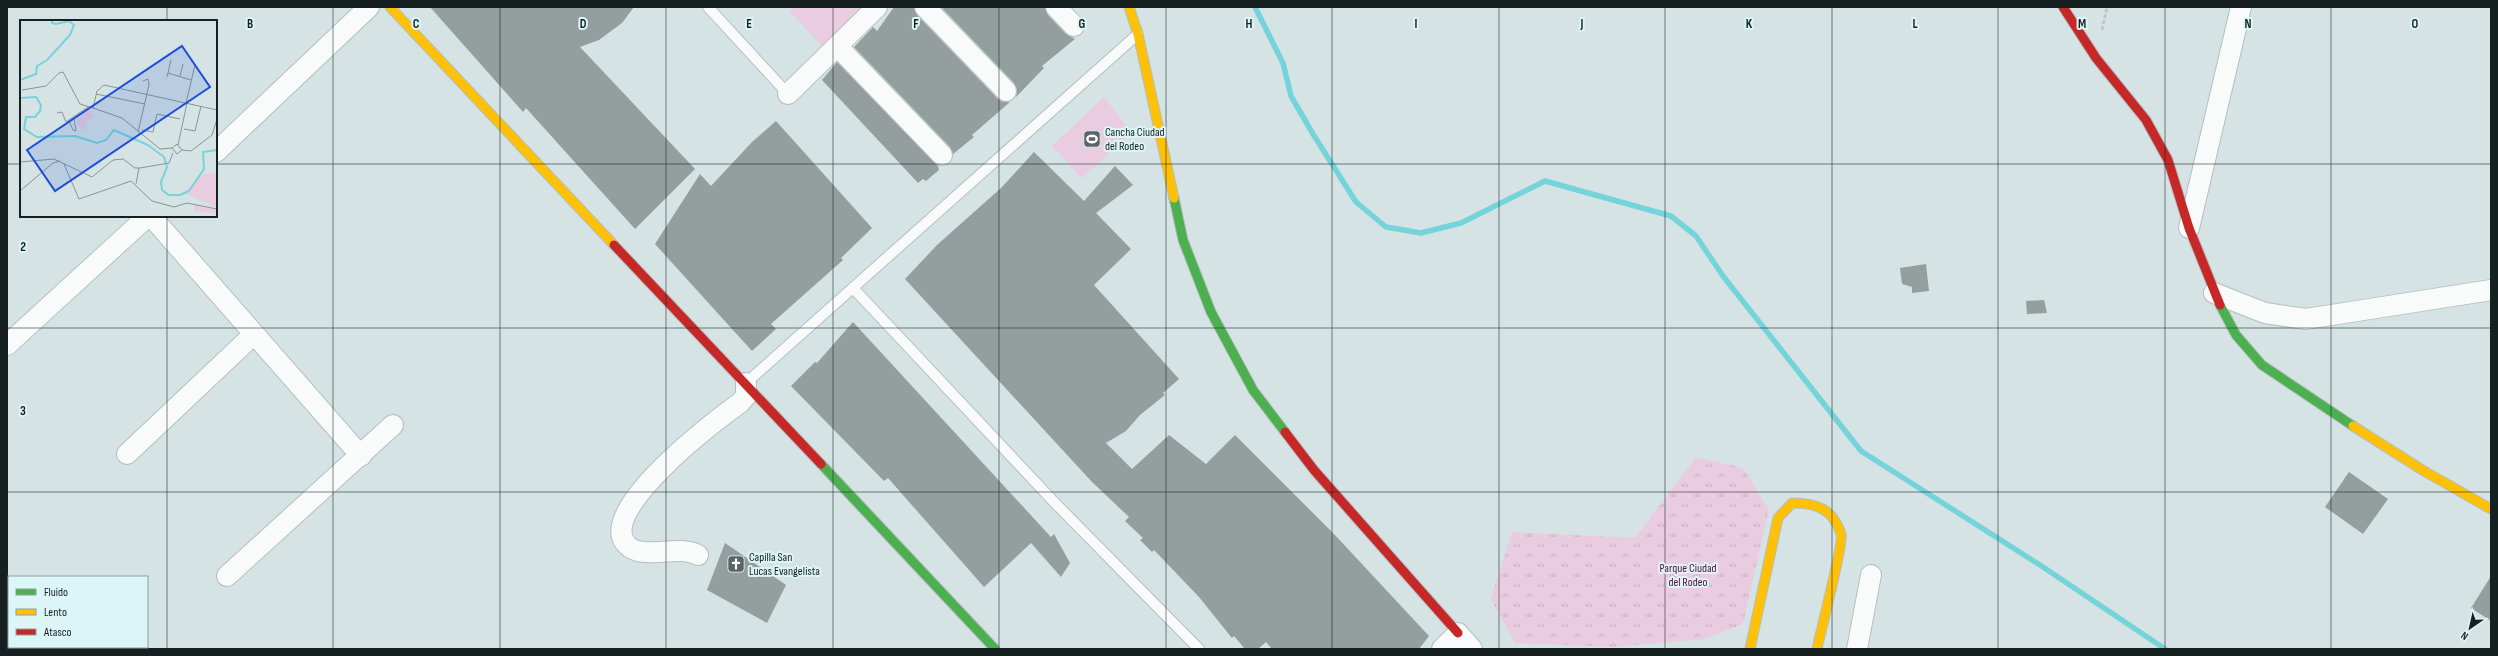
<svg xmlns="http://www.w3.org/2000/svg" width="2498" height="656" font-family="'Sofia Sans Condensed',sans-serif">
	<defs>
		<pattern id="grass-tufts" width="24" height="20" patternUnits="userSpaceOnUse"><rect width="24" height="20" fill="#eacce0"/><path d="M3 7l-1-3M5 7V3M7 7l1-3M15 17l-1-3M17 17v-4M19 17l1-3" fill="none" stroke="#c8afc0"/></pattern>
	</defs>
	<rect width="100%" height="100%" fill="#d5e3e4"/>
	<!-- grass -->
	<polygon fill="url(#grass-tufts)" points="1696,457 1743,468 1769,510 1743,624 1705,639 1612,647 1515,643 1491,599 1512,532 1635,538"/>
	<!-- pitch -->
	<g fill="#eacce0">
		<polygon points="793,7 872,7 826,50 789,11"/>
		<polygon points="1104,97 1132,133 1082,178 1052,146"/>
	</g>
	<g fill="none" stroke-linecap="round" stroke-linejoin="round">
		<!-- stream -->
		<polyline stroke="#75d4da" stroke-width="5.5" points="1255,7 1283,63 1291,96 1313,134 1356,202 1386,227 1421,233 1461,223 1545,181 1671,216 1696,236 1723,276 1861,451 2040,565 2165,649"/>
	</g>
	<!-- building -->
	<g fill="#949e9f">
		<polygon points="430,7 634,7 622,23 599,40 580,47 695,169 635,229 526,108 523,112"/>
		<polygon points="894,7 914,7 917,15 998,99 1003,102 1010,102 972,135 974,137 953,154 950,147 854,47 873,27 877,31"/>
		<polygon points="941,7 1045,7 1048,15 1066,34 1075,39 1042,66 1044,68 1016,97 1017,89 1014,83"/>
		<polygon points="837,62 938,166 939,170 926,181 923,179 918,183 822,80"/>
		<polygon points="776,121 872,228 841,258 843,260 771,324 776,329 752,351 655,244 700,174 711,186 752,142"/>
		<polygon points="1034,152 1084,201 1115,166 1133,185 1096,213 1131,249 1094,285 1179,379 1163,393 1165,395 1140,415 1126,431 1106,443 1132,469 1169,435 1206,464 1235,435 1334,534 1429,636 1419,649 1272,649 1266,642 1258,649 1245,649 1234,636 1232,638 1199,597 1154,550 1152,552 1140,540 1143,538 1125,521 1129,517 1092,482 905,279 937,245 1001,188"/>
		<polygon points="1926,264 1929,291 1912,293 1912,287 1902,284 1900,268"/>
		<polygon points="2044,300 2047,313 2027,314 2026,301"/>
		<polygon points="853,322 1051,537 1054,534 1070,563 1061,577 1031,543 984,587 888,478 884,481 791,386 815,362 817,363"/>
		<polygon points="2349,472 2388,499 2363,534 2325,507"/>
		<polygon points="725,543 786,585 767,623 707,590"/>
		<polygon points="2491,576 2491,621 2471,608"/>
	</g>
	<g fill="none" stroke-linecap="round" stroke-linejoin="round">
		<defs>
			<g id="lane">
				<polyline points="708,7 788,94"/>
				<polyline points="853,288 1055,503 1199,649"/>
				<polyline points="746,383 1138,34"/>
			</g>
			<g id="street">
				<polyline points="925,7 1006,91"/>
				<polyline points="1056,7 1074,26"/>
				<polyline points="837,46 942,155"/>
				<polyline points="788,94 877,7"/>
				<polyline points="216,152 369,7"/>
				<polyline points="151,216 361,456"/>
				<polyline points="2189,228 2241,7"/>
				<polyline points="2214,293 2265,313 2306,319 2491,290"/>
				<polyline points="7,345 148,216"/>
				<polyline points="127,454 253,335"/>
				<path d="M698 555C676 544 642 561 627 545 594 512 717 419 740 403L746 396V383"/>
				<polyline points="227,576 393,425"/>
				<polyline points="1442,649 1458,633 1472,649"/>
				<polyline points="1857,649 1871,575"/>
			</g>
			<g id="fast">
				<polyline points="1174,198 1183,240 1211,312 1253,390 1285,432"/>
				<polyline points="2220,305 2236,335 2262,365 2353,426"/>
				<polyline points="821,464 995,649"/>
			</g>
			<g id="slow">
				<polyline points="390,7 614,245"/>
				<polyline points="1129,7 1138,34 1174,198"/>
				<polyline points="2353,426 2424,471 2491,509"/>
				<path d="M1750 649 1778 518 1792 503C1817 503 1833 509 1841 534 1844 542 1820 634 1817 649"/>
			</g>
			<g id="jam">
				<polyline points="2063,7 2096,58 2146,120 2168,160 2189,228 2220,305"/>
				<polyline points="614,245 821,464"/>
				<polyline points="1285,432 1314,470 1458,633"/>
			</g>
		</defs>
		<!-- lane casing -->
		<use href="#lane" stroke="#b4bfc0" stroke-width="12"/>
		<!-- street casing -->
		<use href="#street" stroke="#b4bfc0" stroke-width="22"/>
		<!-- fast casing -->
		<use href="#fast" stroke="#b4bfc0" stroke-width="11"/>
		<!-- slow casing -->
		<use href="#slow" stroke="#b4bfc0" stroke-width="11"/>
		<!-- jam casing -->
		<use href="#jam" stroke="#b4bfc0" stroke-width="11"/>
		<!-- path -->
		<polyline stroke="#bdc1c2" stroke-width="2.5" stroke-dasharray="4 2" stroke-linecap="butt" points="2102,30 2107,7"/>
		<!-- lane -->
		<use href="#lane" stroke="#f9fbfb" stroke-width="10"/>
		<!-- street -->
		<use href="#street" stroke="#f9fbfb" stroke-width="20"/>
		<!-- fast -->
		<use href="#fast" stroke="#4caf50" stroke-width="9"/>
		<!-- slow -->
		<use href="#slow" stroke="#ffc107" stroke-width="9"/>
		<!-- jam -->
		<use href="#jam" stroke="#c62828" stroke-width="9"/>
	</g>
	<!-- grid -->
	<path fill="none" stroke="#162020" stroke-width="1" stroke-opacity="0.55" d="M167 7V21M333 7V649M500 7V649M666 7V649M833 7V649M999 7V649M1166 7V649M1332 7V649M1499 7V649M1665 7V649M1832 7V649M1998 7V649M2165 7V649M2331 7V649M7 164H21M216 164H2491M167 216V649M7 328H2491M7 492H2491"/>
	<!-- icons -->
	<defs>
		<symbol id="stadium-square" viewBox="-11 -11 22 22"><rect x="-9" y="-9" width="18" height="18" rx="4" fill="#596465" stroke="#dcf5f7"/><path d="M0-5a6.5 5 0 1 0 0 10a6.5 5 0 1 0 0-10ZM-3.5-1.8h7v3.6h-7Z" fill="#fff"/></symbol>
		<symbol id="church-square" viewBox="-11 -11 22 22"><rect x="-9" y="-9" width="18" height="18" rx="4" fill="#596465" stroke="#dcf5f7"/><path d="M-1.2-6h2.4v3.5h3.3v2.4h-3.3V6h-2.4V-.1h-3.3v-2.4h3.3Z" fill="#fff"/></symbol>
	</defs>
	<g fill-rule="evenodd">
		<use href="#stadium-square" x="1082" y="129" width="20" height="20"/>
		<use href="#church-square" x="726" y="554" width="20" height="20"/>
	</g>
	<g text-anchor="middle" stroke-width="4" stroke-linejoin="round" paint-order="stroke">
		<!-- poi labels -->
		<g font-size="12" fill="#162020" stroke="#dcf5f7" text-anchor="start">
			<text x="1105" y="136">Cancha Ciudad<tspan x="1105" dy="14">del Rodeo</tspan></text>
			<text x="749" y="561">Capilla San<tspan x="749" dy="14">Lucas Evangelista</tspan></text>
		</g>
		<!-- park labels -->
		<g font-size="12" fill="#540d3c" stroke="#dcf5f7">
			<text x="1688" y="572">Parque Ciudad<tspan x="1688" dy="14">del Rodeo</tspan></text>
		</g>
	</g>
	<!-- overview -->
	<g transform="translate(20 20)">
		<rect width="197" height="197" fill="#d5e3e4"/>
		<path d="M69 90 74 97 66 102 65 109 62 110 56 101ZM197 153V188L163 172 184 154ZM174 184 196 190V193L174 191Z" fill="#eacce0"/>
		<path fill="none" stroke="#75d4da" stroke-width="2" d="M0 60 16 54 17 46 27 40 50 15 54 5 49 1 36 4 32 3V1M0 78 16 77 21 85 20 91 15 97H6L4 109 17 117 55 116 77 123 86 120 94 110 128 125 144 137 147 147 141 162 142 170 149 175H160L169 171 184 149 183 132 197 130"/>
		<path fill="none" stroke="#899596" stroke-width="1" d="M148 53 171 60M160 56 163 44M147 57 151 40M2 70 26 66 39 53 43 52 60 84 73 88 77 71 84 65 197 90M76 74 125 84M166 83 175 45M73 88 102 98 140 129 152 128 157 124 162 130 157 134 152 128M37 93 42 92 46 102 68 87M49 101 53 110 56 111 54 99M164 109 175 111 181 86M122 110 133 112 137 94 160 99M118 112 129 65 128 59 123 61M158 125 167 83M162 130 171 131 192 115 197 99M0 142 34 139 72 157 93 140 103 139 115 148H120L149 143 153 133M44 144 59 179 111 161 132 181 154 187 167 183 197 189M116 164 119 148M0 171 33 143 40 141"/>
		<path fill="#1d4ed8" fill-opacity="0.15" stroke="#1d4ed8" stroke-width="2" d="M162 26 190 67 35 171 7 130Z"/>
		<rect width="197" height="197" fill="none" stroke="#162020" stroke-width="2"/>
	</g>
	<g font-size="13" text-anchor="middle" font-weight="bold" fill="#162020" stroke="#dcf5f7" stroke-width="4" stroke-linejoin="round" paint-order="stroke">
		<text x="250" y="28">B</text>
		<text x="416" y="28">C</text>
		<text x="583" y="28">D</text>
		<text x="749" y="28">E</text>
		<text x="916" y="28">F</text>
		<text x="1082" y="28">G</text>
		<text x="1249" y="28">H</text>
		<text x="1416" y="28">I</text>
		<text x="1582" y="28">J</text>
		<text x="1749" y="28">K</text>
		<text x="1915" y="28">L</text>
		<text x="2082" y="28">M</text>
		<text x="2248" y="28">N</text>
		<text x="2415" y="28">O</text>
		<text x="23" y="251">2</text>
		<text x="23" y="415">3</text>
	</g>
	<!-- border -->
	<rect width="2498" height="656" fill="none" stroke="#162020" stroke-width="16"/>
	<!-- legend -->
	<rect x="8" y="576" width="140" height="72" fill="#dcf5f7" stroke="#8da0a1"/>
	<rect x="16" y="589" width="20" height="6" fill="#4caf50" stroke="#8da0a1"/>
	<text x="44" y="596" font-size="12" fill="#162020">Fluido</text>
	<rect x="16" y="609" width="20" height="6" fill="#ffc107" stroke="#8da0a1"/>
	<text x="44" y="616" font-size="12" fill="#162020">Lento</text>
	<rect x="16" y="629" width="20" height="6" fill="#c62828" stroke="#8da0a1"/>
	<text x="44" y="636" font-size="12" fill="#162020">Atasco</text>
	<!-- north arrow -->
	<g transform="translate(2470 628) rotate(214)" stroke="#dcf5f7" stroke-width="3" paint-order="stroke">
	<path d="M0-3L7 15L0 10L-7 15Z" fill="#162020"/>
	<text y="-6" font-size="11" font-weight="bold" text-anchor="middle" fill="#162020">N</text>
	</g>
</svg>
